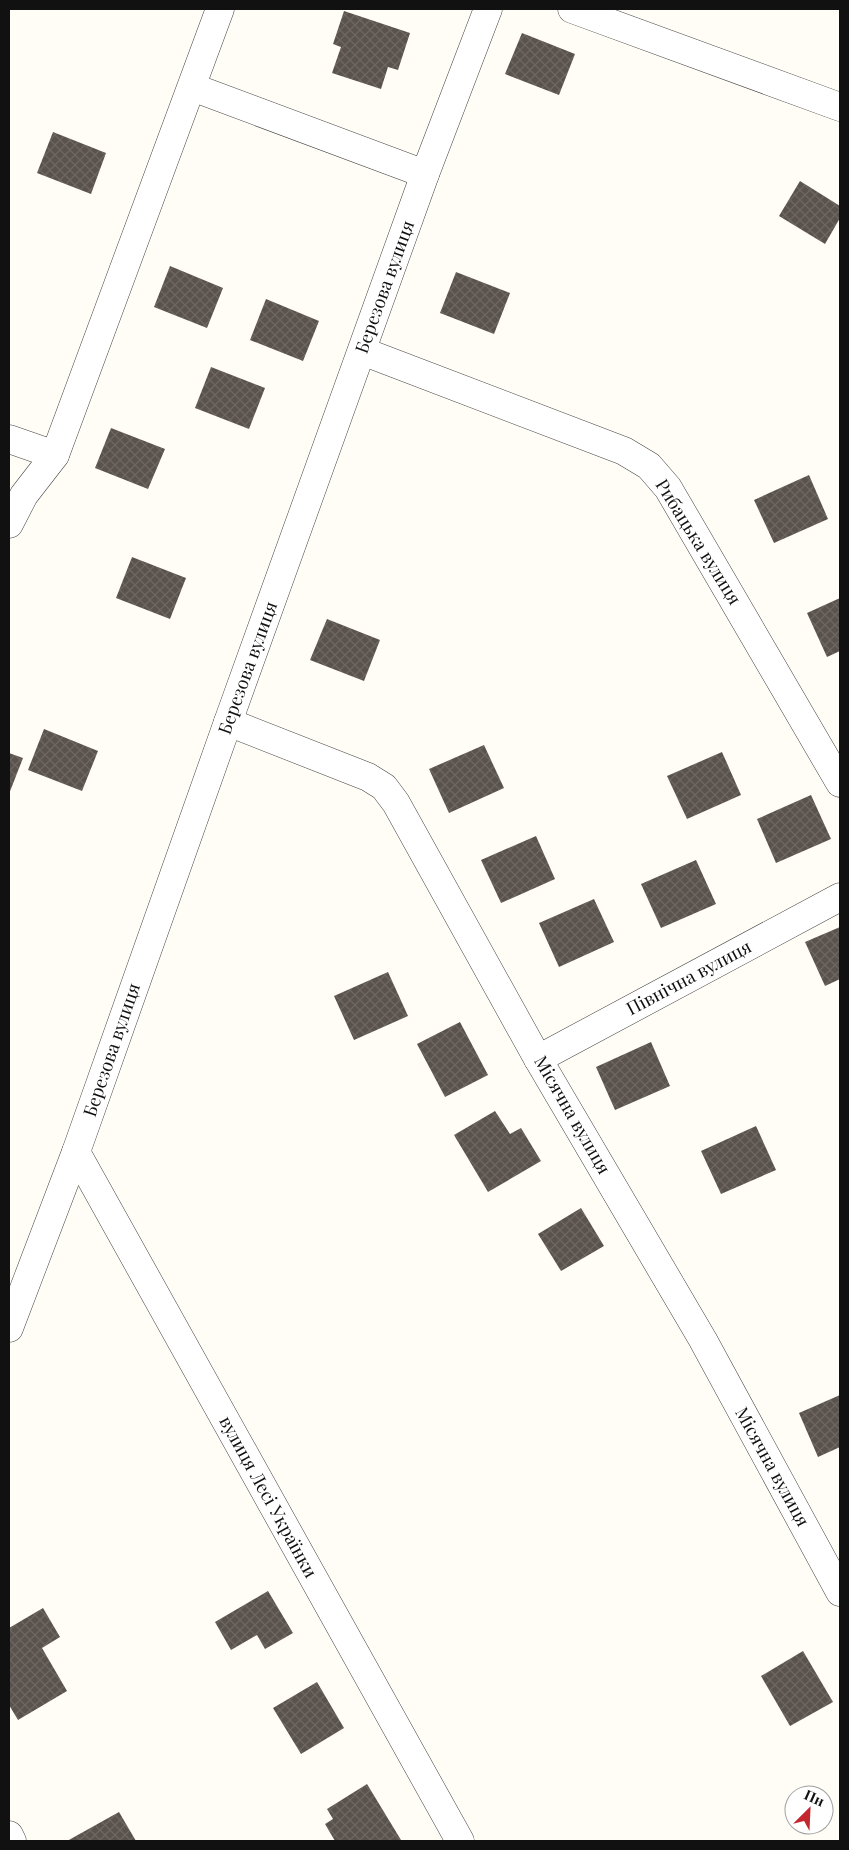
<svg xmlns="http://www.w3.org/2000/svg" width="849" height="1850" font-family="'Playfair Display',serif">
	<defs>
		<pattern id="building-cross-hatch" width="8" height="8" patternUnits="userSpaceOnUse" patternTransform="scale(1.25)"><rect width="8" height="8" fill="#5a524d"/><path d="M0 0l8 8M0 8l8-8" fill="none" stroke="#6d6662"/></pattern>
	</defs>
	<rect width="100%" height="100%" fill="#fffdf5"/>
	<!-- building -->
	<g fill="url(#building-cross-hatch)">
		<polygon points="344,11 410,33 398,70 388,67 381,89 332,73 341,47 333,44"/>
		<polygon points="522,33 575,54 559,95 505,74"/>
		<polygon points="53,132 106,153 91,194 37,173"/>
		<polygon points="800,181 840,206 840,218 825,244 779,216"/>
		<polygon points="170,266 223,288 207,328 154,307"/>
		<polygon points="456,272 510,293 494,334 440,313"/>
		<polygon points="266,299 319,321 303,361 250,340"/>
		<polygon points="211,367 265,388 249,429 195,408"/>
		<polygon points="111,428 165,449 148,489 95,468"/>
		<polygon points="809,475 828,519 774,543 754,500"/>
		<polygon points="132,557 186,578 170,619 116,598"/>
		<polygon points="840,598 840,651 827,657 807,613"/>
		<polygon points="327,619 380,640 364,681 310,660"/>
		<polygon points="44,729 98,751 82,791 28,770"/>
		<polygon points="484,745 504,788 449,813 429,769"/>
		<polygon points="722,752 741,795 687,819 667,776"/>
		<polygon points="9,753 23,758 9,794"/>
		<polygon points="811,795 831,839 776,863 757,819"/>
		<polygon points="536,836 555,879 501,903 481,860"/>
		<polygon points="696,860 716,904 661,928 641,884"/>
		<polygon points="594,899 614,942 559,967 539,923"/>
		<polygon points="840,927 840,979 825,986 805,942"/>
		<polygon points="388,972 408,1016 354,1040 334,996"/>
		<polygon points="460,1022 488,1075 445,1097 417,1044"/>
		<polygon points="651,1042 670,1086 615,1110 596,1067"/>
		<polygon points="495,1111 510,1134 521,1128 541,1161 488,1192 454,1135"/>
		<polygon points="756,1126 776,1170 721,1194 701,1151"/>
		<polygon points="581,1208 604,1246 561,1271 538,1234"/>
		<polygon points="840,1395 840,1447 818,1457 799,1413"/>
		<polygon points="268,1591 293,1633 265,1649 257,1635 231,1650 215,1622"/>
		<polygon points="43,1608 60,1637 42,1648 67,1691 18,1720 9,1705 9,1628"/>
		<polygon points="803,1651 833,1702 790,1726 761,1676"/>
		<polygon points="317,1682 344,1728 301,1754 273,1708"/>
		<polygon points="367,1784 401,1840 400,1841 335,1841 325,1824 333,1819 327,1809"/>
		<polygon points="119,1812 136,1841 67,1841"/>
	</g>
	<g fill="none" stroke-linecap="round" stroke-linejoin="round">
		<defs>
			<g id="minor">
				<polyline points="572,9 840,107"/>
				<polyline points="192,87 425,174"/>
				<polyline points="362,351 624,451 649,466 668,488 840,783"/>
				<polyline points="9,439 55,455"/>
				<polyline points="9,524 24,495 55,455 220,9"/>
				<polyline points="228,722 368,777 384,787 396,803 538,1059 703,1340 840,1592"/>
				<polyline points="538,1059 840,897"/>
				<polyline points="76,1152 460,1841"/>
				<polyline points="9,1328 76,1152 228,722 425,174 488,9"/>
				<polyline points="9,1835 12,1841"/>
			</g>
		</defs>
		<!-- minor casing -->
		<use href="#minor" stroke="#444" stroke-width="29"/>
		<!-- minor -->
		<use href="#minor" stroke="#fff" stroke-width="28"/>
	</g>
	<g text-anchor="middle" stroke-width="5" stroke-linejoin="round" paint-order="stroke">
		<!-- street labels -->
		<g font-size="18" fill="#111" stroke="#fff">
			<text transform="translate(385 287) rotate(-70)" y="6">Березова вулиця</text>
			<text transform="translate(698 542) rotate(58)" y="6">Рибацька вулиця</text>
			<text transform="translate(248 668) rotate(-70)" y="6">Березова вулиця</text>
			<text transform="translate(689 978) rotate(-28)" y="6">Північна вулиця</text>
			<text transform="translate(112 1050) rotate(-71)" y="6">Березова вулиця</text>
			<text transform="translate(572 1115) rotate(60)" y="6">Місячна вулиця</text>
			<text transform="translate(772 1467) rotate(61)" y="6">Місячна вулиця</text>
			<text transform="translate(268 1497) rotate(61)" y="6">вулиця Лесі Українки</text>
		</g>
	</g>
	<!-- border -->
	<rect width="849" height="1850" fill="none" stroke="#111111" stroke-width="20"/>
	<!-- north arrow -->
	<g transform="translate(809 1810) rotate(24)"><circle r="24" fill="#ffffff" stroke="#a0a0a0"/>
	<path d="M0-4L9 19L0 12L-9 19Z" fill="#c4262e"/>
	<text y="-8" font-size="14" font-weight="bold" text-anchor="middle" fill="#111111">Пн</text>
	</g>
</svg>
